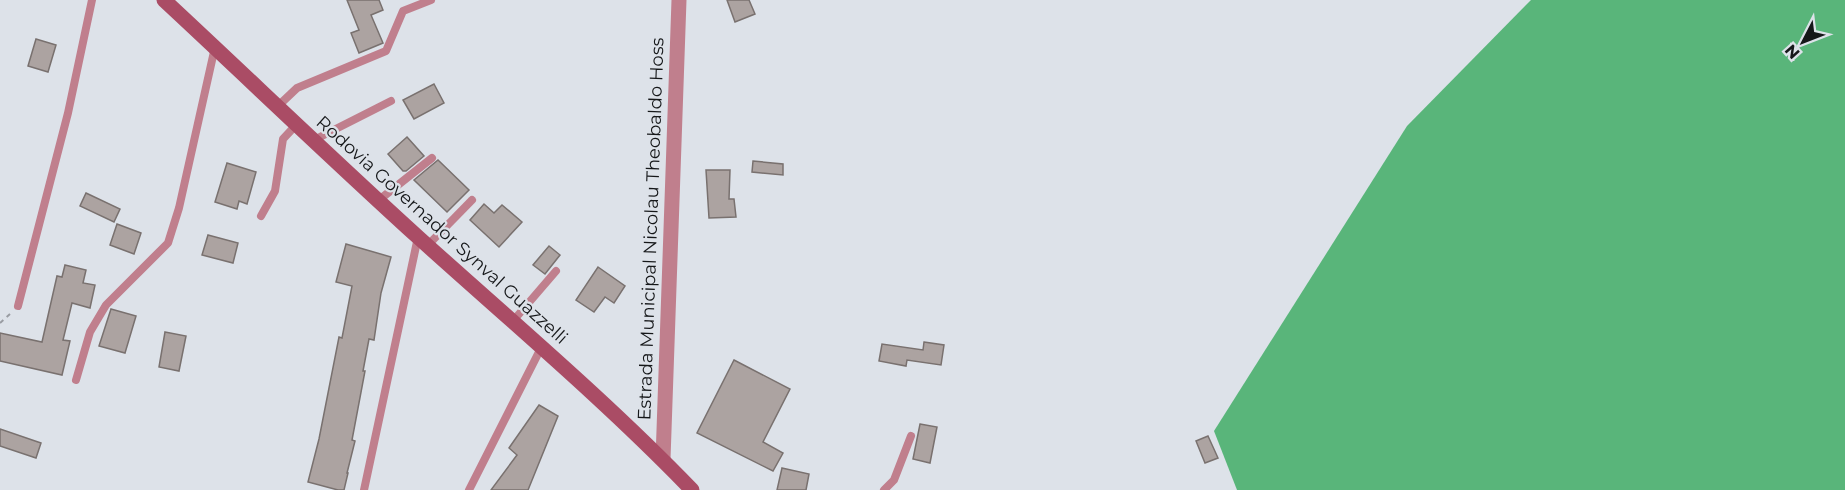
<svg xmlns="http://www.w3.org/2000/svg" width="1845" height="490" font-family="Montserrat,sans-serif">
	<rect width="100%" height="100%" fill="#dde2e9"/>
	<!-- forest -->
	<polygon fill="#59b57a" points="1531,0 1845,0 1845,490 1237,490 1214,431 1407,126"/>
	<!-- building -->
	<g fill="#aca3a1" stroke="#79716f" stroke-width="1.5">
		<polygon points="347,0 379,0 383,10 371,15 383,43 359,53 351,33 359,30"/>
		<polygon points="727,0 749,0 755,14 735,22"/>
		<polygon points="36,39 56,45 48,72 28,66"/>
		<polygon points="434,84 444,103 414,119 403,100"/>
		<polygon points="407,137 424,156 406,171 403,171 388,154"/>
		<polygon points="438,160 469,190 447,212 414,180"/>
		<polygon points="753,161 783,164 783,175 752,172"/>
		<polygon points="227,163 256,172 247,204 239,201 237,209 215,202"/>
		<polygon points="706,170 730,170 729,199 734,199 736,217 709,218"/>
		<polygon points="86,193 120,209 114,222 80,206"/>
		<polygon points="484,204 494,213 502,205 522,222 499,247 470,220"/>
		<polygon points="117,224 141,233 134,254 110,245"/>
		<polygon points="208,235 238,243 233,263 202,255"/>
		<polygon points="346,244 391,257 381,293 374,340 369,339 363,371 365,371 352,440 355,441 347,473 348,473 344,490 338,490 308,482 319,439 339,337 342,338 352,286 336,282"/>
		<polygon points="549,246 560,255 545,274 533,265"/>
		<polygon points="65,265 86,270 83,283 95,285 90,308 72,303 63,340 70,341 62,375 0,361 0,333 42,342 57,276 62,277"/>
		<polygon points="598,267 625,286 614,303 605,297 594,312 576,300"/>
		<polygon points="111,309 136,316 125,353 99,346"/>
		<polygon points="165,332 186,336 179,371 159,367"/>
		<polygon points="924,342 944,345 941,365 907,360 906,366 879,361 882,344 923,350"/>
		<polygon points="734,360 790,389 763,442 783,453 773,471 697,433"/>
		<polygon points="539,405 558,416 528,490 491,490 517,455 509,448"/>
		<polygon points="920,424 937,427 930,463 913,459"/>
		<polygon points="0,429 41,443 36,458 0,446"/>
		<polygon points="1208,436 1218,458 1205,463 1196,441"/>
		<polygon points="782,468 809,474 806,490 777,490"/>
	</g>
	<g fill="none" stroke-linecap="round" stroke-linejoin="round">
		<!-- path -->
		<polyline stroke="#999ca2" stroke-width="2" stroke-dasharray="4.5 4.5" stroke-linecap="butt" points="0,323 11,313"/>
		<!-- lane -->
		<g stroke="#c07f8d" stroke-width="8">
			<polyline points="278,106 297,88 386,51 403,11 431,0"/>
			<polyline points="314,140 391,101"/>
			<polyline points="379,200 432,158"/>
			<polyline points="261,216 275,191 283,139 297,124"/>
			<polyline points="428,245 472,200"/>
			<polyline points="18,306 68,113 92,0"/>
			<polyline points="513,321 556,271"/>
			<polyline points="76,380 90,332 106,305 168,243 179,208 215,47"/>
			<polyline points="364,490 418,237"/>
			<polyline points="469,490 542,346"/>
			<polyline points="884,490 894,480 911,436"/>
		</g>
		<!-- street -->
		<polyline stroke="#c07f8d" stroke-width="15" points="663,459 679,0"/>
		<!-- secondary -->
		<path stroke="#aa4c65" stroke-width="15" d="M164 0C249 79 333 160 419 238 511 321 606 401 692 490"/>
	</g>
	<g text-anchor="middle" stroke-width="4.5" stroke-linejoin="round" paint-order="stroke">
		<!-- street labels -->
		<g font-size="18" fill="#151719" stroke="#dde2e9">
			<text transform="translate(651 229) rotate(-88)" y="6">Estrada Municipal Nicolau Theobaldo Hoss</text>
			<text transform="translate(442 230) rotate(42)" y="6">Rodovia Governador Synval Guazzelli</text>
		</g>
	</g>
	<!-- north arrow -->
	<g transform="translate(1803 42) rotate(228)" stroke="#dde2e9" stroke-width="4.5" paint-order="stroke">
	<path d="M0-4.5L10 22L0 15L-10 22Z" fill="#151719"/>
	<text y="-9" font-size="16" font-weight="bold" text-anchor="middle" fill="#151719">N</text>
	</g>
</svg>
